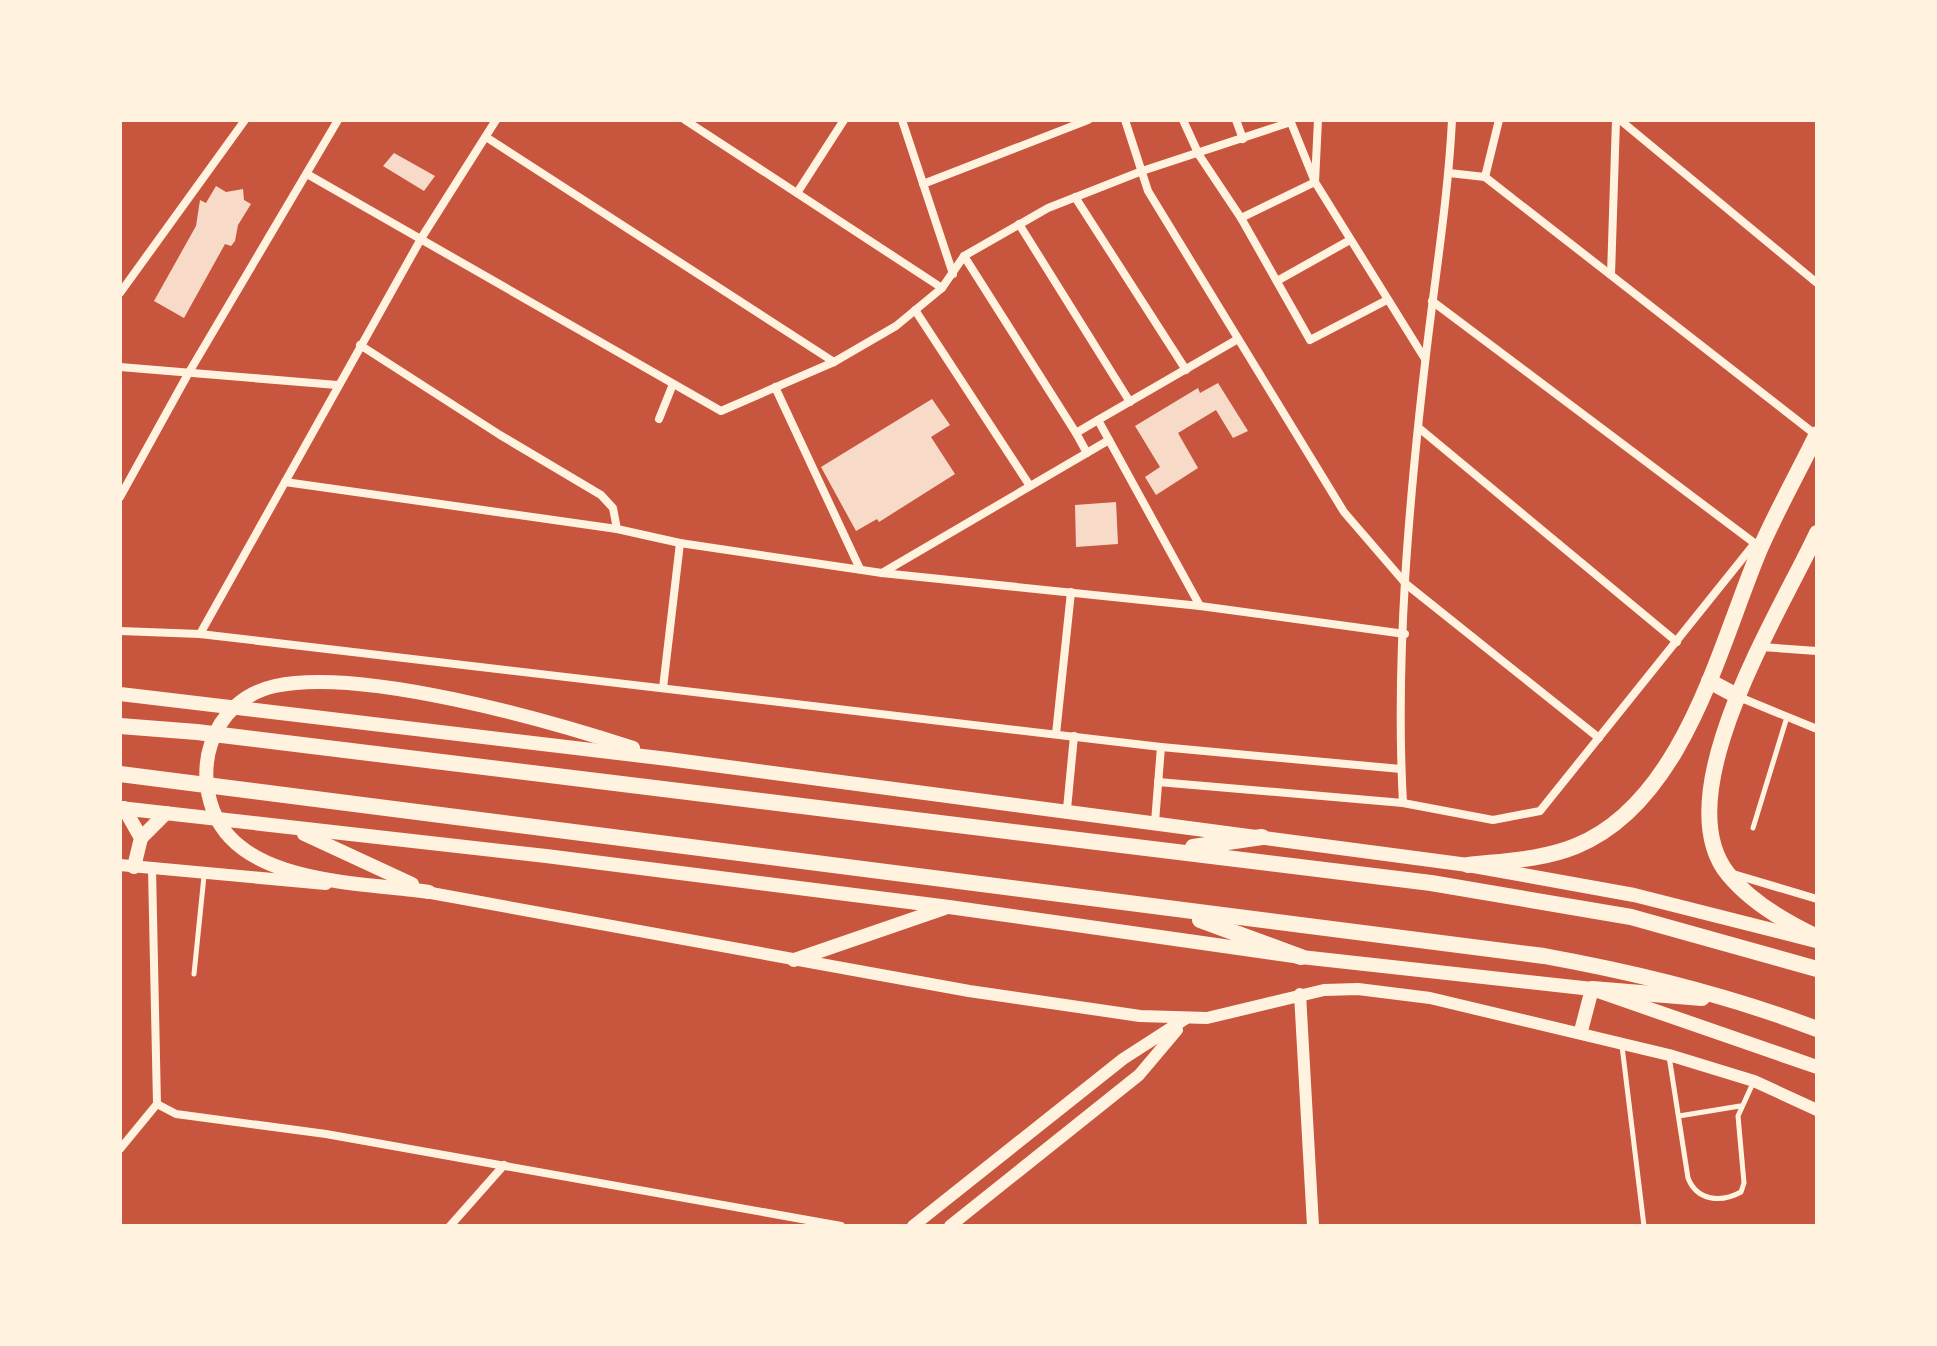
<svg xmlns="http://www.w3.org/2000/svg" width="1937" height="1346" font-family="Rubik,sans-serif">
	<rect width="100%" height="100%" fill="#c8553d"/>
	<!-- building -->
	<g fill="#f7dbc8">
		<polygon points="394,153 435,176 424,191 383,166"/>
		<polygon points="216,186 226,192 243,189 244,200 251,204 238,225 235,241 231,246 225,244 184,318 154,301 196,226 200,200 206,203"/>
		<polygon points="1218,383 1248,431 1233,438 1216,410 1178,433 1198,468 1156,495 1145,477 1160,467 1135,426 1198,388 1200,393"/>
		<polygon points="932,399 950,425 931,437 955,474 879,522 877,519 856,531 821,467"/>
		<polygon points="1116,502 1118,544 1076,547 1075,505"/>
	</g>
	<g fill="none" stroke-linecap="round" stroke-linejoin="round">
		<!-- service -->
		<g stroke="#fff3e0" stroke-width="5">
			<polyline points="1753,828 1787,717"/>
			<polyline points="194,974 204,876"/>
			<polyline points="1622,1046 1644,1226"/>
			<path d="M1669 1056 1688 1178C1697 1201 1721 1203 1741 1192L1744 1183 1738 1116 1753 1083"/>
			<polyline points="1679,1116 1740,1106"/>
		</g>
		<!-- minor -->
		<g stroke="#fff3e0" stroke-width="8">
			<polyline points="685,120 942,288"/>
			<polyline points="902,120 953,274"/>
			<polyline points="1125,120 1148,191 1344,512 1406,584 1599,738"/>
			<polyline points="1183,120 1199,155 1241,218 1310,340 1387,300"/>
			<polyline points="1236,120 1243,139"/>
			<polyline points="1290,120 1315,182 1425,359"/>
			<polyline points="1620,120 1817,283"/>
			<polyline points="486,137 834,362"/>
			<polyline points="1449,173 1485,177 1816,435"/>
			<polyline points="307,174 721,411 834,362 896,326 942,288 964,256 1048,208 1142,171 1291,122"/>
			<polyline points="1485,177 1499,120"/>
			<polyline points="923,184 1088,120"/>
			<polyline points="797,193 844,120"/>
			<polyline points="1075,197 1186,370"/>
			<polyline points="1241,218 1315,182 1318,120"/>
			<polyline points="1019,224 1130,402"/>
			<polyline points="964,256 1076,433 1098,420"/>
			<polyline points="1611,275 1616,120"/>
			<polyline points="1277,281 1350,240"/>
			<polyline points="120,293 245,120"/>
			<polyline points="1432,301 1757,545"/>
			<polyline points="915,310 1030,486"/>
			<polyline points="360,345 500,435 601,495 613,508 617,529"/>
			<polyline points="120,367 337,385"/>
			<polyline points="775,387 860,569"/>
			<polyline points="659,419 673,384"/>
			<polyline points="1419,428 1677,642"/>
			<polyline points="1076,433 1087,453"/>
			<polyline points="1109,440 1200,606"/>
			<polyline points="285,482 617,529 680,543 882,573 1200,606 1405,634"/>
			<polyline points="120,497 188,374 338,120"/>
			<polyline points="882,573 1109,440 1098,420 1238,339"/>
			<polyline points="120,631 200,634 1161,747 1401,769"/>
			<polyline points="200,634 422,237 496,120"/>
			<polyline points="1762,647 1817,651"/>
			<polyline points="663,688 680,543"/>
			<polyline points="1739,697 1817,729"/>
			<polyline points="1056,734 1071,592"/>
			<polyline points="1158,782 1403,803 1493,820 1540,811 1755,543"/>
			<path d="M1403 803C1395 657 1409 500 1426 355 1435 277 1448 199 1452 120"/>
			<polyline points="1067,809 1074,736"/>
			<polyline points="1155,822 1161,747"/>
			<polyline points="1733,874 1817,899"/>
			<polyline points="157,1104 176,1114 326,1134 841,1226"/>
			<polyline points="120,1149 157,1104 152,869"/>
			<polyline points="450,1226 504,1165"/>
		</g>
		<!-- tertiary -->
		<g stroke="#fff3e0" stroke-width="12">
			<polyline points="120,865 326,884"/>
			<polyline points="420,891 969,991 1140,1016 1207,1018 1324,990 1358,989 1430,998 1669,1055 1754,1081 1817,1110"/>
			<polyline points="1300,994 1313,1226"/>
			<polyline points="913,1226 1123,1059 1185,1019"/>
			<polyline points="950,1226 1139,1075 1177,1030"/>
		</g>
		<!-- secondary -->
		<g stroke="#fff3e0" stroke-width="14">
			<polyline points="120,694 668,759 1468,865 1634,895 1816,941"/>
			<polyline points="120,808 546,856 949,907 1301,957 1592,989 1817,1067"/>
			<polyline points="124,808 141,838 134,867"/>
			<polyline points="304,834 412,884"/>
			<polyline points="141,838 166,813"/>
			<path d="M429 892C361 882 241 885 213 810 205 789 204 765 211 744 221 714 244 693 275 686 362 667 547 720 633 748"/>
			<polyline points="794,960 945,908"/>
			<polyline points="1581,1031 1592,989"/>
		</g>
		<!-- primary -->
		<g stroke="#fff3e0" stroke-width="16">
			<path d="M1817 533C1781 611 1664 795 1728 874 1750 901 1785 922 1817 937"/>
			<polyline points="1709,681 1739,697"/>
			<path d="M1468 865C1503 861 1542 860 1576 846 1684 802 1719 646 1760 549 1777 510 1798 473 1817 434"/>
		</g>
		<!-- trunk -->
		<g stroke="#fff3e0" stroke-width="16">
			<polyline points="120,726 197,732 1431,883 1631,917 1817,969"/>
			<path d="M120 774 1544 956C1638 973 1728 995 1817 1029"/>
			<polyline points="1193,847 1262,837"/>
			<polyline points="1200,920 1301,957"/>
			<polyline points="1592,989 1702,998"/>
		</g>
	</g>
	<!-- border -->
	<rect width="1937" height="1346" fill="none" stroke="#fff3e0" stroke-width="244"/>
</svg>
